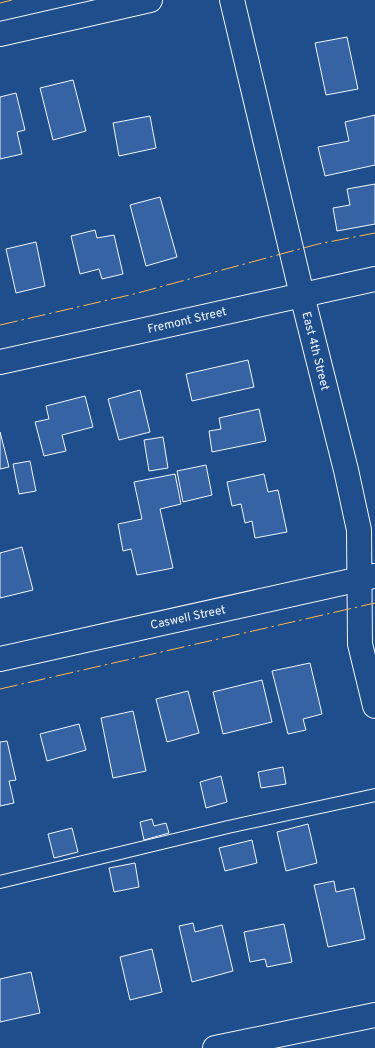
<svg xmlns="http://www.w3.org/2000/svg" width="375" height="1048" font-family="Overpass,sans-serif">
	<rect width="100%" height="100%" fill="#1f4e8c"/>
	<!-- building -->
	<g fill="#3563a3" stroke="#f2f6ff">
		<polygon points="347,37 358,89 326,95 315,43"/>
		<polygon points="73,80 86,131 53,140 40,88"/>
		<polygon points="16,93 25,130 17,132 22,154 0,159 0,97"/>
		<polygon points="375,115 375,165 325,176 318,147 349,141 345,122"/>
		<polygon points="150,116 156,148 119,156 113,123"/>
		<polygon points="375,184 375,224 337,231 333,208 350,205 347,189"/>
		<polygon points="160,197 177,257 146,266 130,205"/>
		<polygon points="95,230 97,238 114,235 123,274 102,279 99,269 80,274 71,236"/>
		<polygon points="36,242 45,286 16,293 6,249"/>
		<polygon points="248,360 254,387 192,401 186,374"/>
		<polygon points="140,390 150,432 119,440 108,399"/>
		<polygon points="85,396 93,427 62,435 66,451 44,456 35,422 49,419 46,406"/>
		<polygon points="259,409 266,441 212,452 209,431 221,429 219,418"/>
		<polygon points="0,432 9,467 0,469"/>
		<polygon points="163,437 168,468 149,471 144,440"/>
		<polygon points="30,461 36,491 19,494 13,464"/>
		<polygon points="206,465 212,495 183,502 177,471"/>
		<polygon points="175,474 181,504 160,509 173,568 137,575 131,549 123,551 118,524 142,519 134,482"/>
		<polygon points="264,474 268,492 278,490 287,532 255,538 252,521 245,523 241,504 232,506 227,482"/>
		<polygon points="22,547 33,590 0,598 0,553"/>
		<polygon points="310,663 322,714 303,719 306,730 288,734 272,671"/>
		<polygon points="262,680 272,722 223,734 213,692"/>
		<polygon points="188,691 199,733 167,742 156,699"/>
		<polygon points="133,711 146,771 113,778 101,718"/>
		<polygon points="79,724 86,750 47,761 40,734"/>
		<polygon points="7,741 16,780 9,781 14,803 0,806 0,742"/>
		<polygon points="283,767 286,784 261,788 258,772"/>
		<polygon points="221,776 227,802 206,808 200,782"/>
		<polygon points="152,819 154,826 166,823 169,833 144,840 140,822"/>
		<polygon points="308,824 317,863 286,871 277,832"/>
		<polygon points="72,828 78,852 54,858 48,834"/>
		<polygon points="252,840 257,863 225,871 219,848"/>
		<polygon points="135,863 139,887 114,892 109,868"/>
		<polygon points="334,881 336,892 354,888 365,939 328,947 314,885"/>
		<polygon points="193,923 195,932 222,925 233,971 192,982 179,926"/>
		<polygon points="284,924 292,962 267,967 265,959 250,962 244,932"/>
		<polygon points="152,949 162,992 130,1000 120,957"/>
		<polygon points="31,972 40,1013 0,1022 0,979"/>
	</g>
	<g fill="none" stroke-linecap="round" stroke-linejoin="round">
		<defs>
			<polyline id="service" points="0,882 228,827 375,795"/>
			<g id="minor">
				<polyline points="232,0 302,295 346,470 359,530 360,644 375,706"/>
				<polyline points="0,34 150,0"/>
				<polyline points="0,362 375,279"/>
				<polyline points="0,659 374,576"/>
				<polyline points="215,1048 375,1015"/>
			</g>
		</defs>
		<!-- service casing -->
		<use href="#service" stroke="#f2f6ff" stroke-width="14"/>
		<!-- minor casing -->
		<use href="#minor" stroke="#f2f6ff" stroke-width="26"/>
		<!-- service -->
		<use href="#service" stroke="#1f4e8c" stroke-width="12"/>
		<!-- minor -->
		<use href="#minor" stroke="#1f4e8c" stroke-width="24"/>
		<!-- power -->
		<g stroke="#ffb74d" stroke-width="1" stroke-dasharray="18 4 2.5 4" stroke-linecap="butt">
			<polyline points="0,3 12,0"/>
			<polyline points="0,325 134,294 318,244 375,233"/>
			<polyline points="0,689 375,603"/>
		</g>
	</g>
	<g text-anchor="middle" stroke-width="4" stroke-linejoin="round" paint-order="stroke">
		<!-- street labels -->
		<g font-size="12" fill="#f2f6ff" stroke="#1f4e8c">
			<text transform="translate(187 320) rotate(-13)" y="4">Fremont Street</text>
			<text transform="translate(316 351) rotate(76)" y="4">East 4th Street</text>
			<text transform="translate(188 617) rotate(-12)" y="4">Caswell Street</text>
		</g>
	</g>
</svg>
